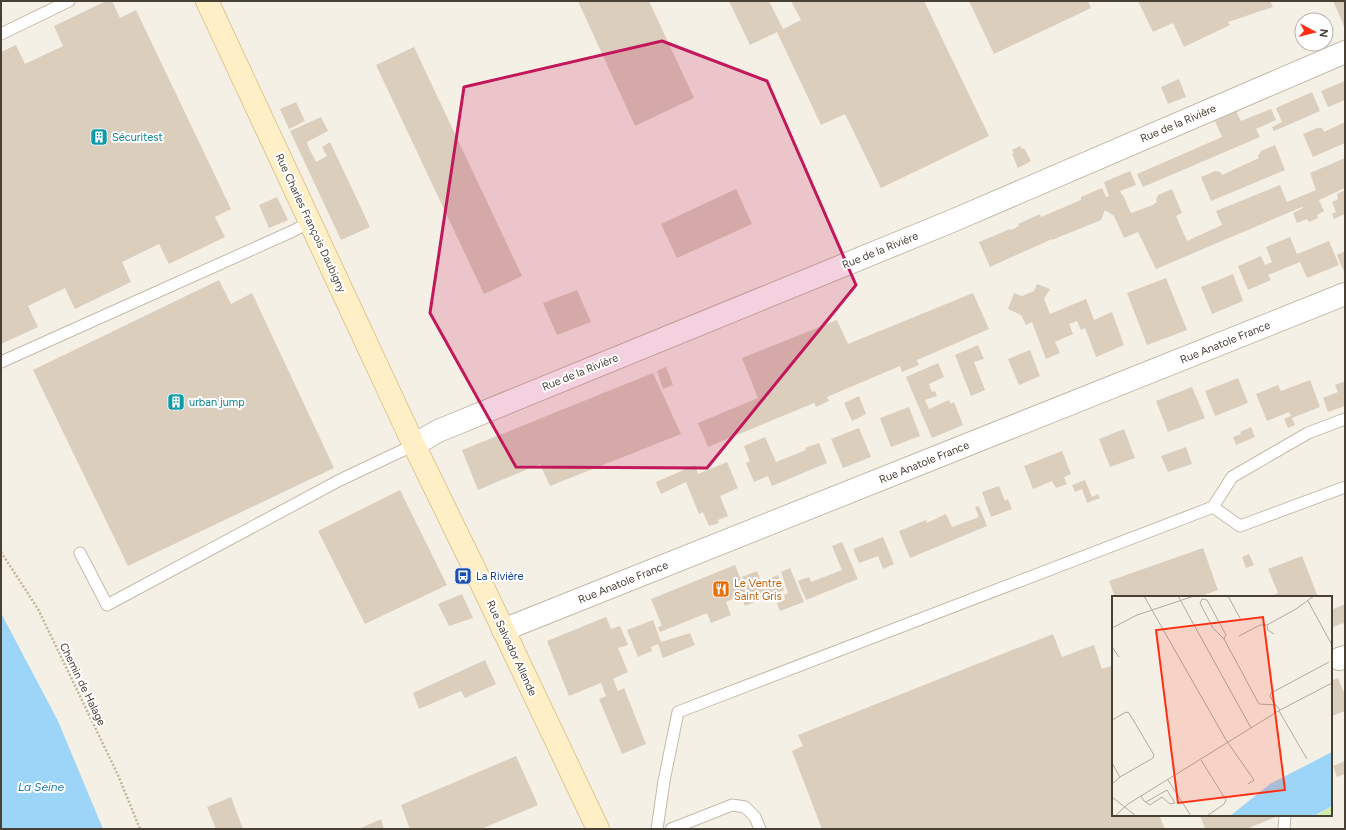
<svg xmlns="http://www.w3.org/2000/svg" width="1346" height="830" font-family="Figtree,sans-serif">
	<rect width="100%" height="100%" fill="#f5f0e6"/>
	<!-- water -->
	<polygon fill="#9cd5f8" points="1,613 58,721 103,829 1,829"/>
	<!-- building -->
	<g fill="#dbcebd">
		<polygon points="106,1 112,1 120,18 136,10 231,209 215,217 225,237 169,264 159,244 122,262 131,282 75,309 65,288 28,306 38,327 1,344 1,52 16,45 25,64 63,46 54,26"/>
		<polygon points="578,1 649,1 694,98 635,126"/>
		<polygon points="729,1 769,1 783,29 801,20 791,1 924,1 989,136 881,188 845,114 821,125 777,32 750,45"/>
		<polygon points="969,1 1088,1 1091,8 994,54"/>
		<polygon points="1138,1 1270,1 1273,7 1228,22 1230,25 1184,47 1173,23 1153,32"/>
		<polygon points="1333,1 1345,1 1345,29 1341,19"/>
		<polygon points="414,47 522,276 484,294 376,65"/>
		<polygon points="1179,79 1186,97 1168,104 1161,87"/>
		<polygon points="1345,81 1345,100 1328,107 1321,91"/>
		<polygon points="1312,92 1320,111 1274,131 1272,127 1282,122 1276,108"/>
		<polygon points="296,102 305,121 289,129 280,109"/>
		<polygon points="1271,109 1276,120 1256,129 1260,137 1143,187 1137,174 1222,137 1215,121 1236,111 1241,121"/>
		<polygon points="321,117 328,131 307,142 308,146 316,162 327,156 322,147 330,142 370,227 341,240 290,131"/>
		<polygon points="1345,122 1345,143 1313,157 1303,134 1317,128 1322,128 1324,132"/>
		<polygon points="1275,145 1285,170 1211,201 1201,177 1215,171 1220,172 1222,175 1259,158 1258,156 1261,151"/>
		<polygon points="1020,146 1022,149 1024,148 1031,161 1018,168 1012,154 1014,153 1012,150"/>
		<polygon points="1345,158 1345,188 1319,200 1324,211 1317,215 1318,218 1309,222 1307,219 1297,223 1293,213 1303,208 1302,207 1156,269 1138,232 1124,238 1114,216 1105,210 1101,220 1052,240 1052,239 990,267 979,242 1010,229 1011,230 1019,226 1018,224 1040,214 1041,217 1081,200 1081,197 1102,188 1106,197 1109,196 1104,182 1130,171 1136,185 1120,191 1122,195 1123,195 1131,213 1153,205 1157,202 1156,200 1158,195 1172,189 1182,213 1176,216 1187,241 1222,225 1216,211 1280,185 1287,202 1316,190 1310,173"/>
		<polygon points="736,189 752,224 677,258 661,224"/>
		<polygon points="1345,190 1345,214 1334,219 1332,214 1336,212 1332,202 1338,199 1337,194"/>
		<polygon points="277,197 288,220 269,228 259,205"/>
		<polygon points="1290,237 1297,254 1329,241 1339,265 1307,278 1300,262 1268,275 1271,280 1248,290 1238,266 1261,256 1265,265 1272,262 1266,247"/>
		<polygon points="1345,251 1345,269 1343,270 1337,255"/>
		<polygon points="1233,274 1243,301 1212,314 1201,287"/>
		<polygon points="1166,278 1187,330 1147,345 1127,293"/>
		<polygon points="219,280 231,304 252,293 334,468 128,566 33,370"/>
		<polygon points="1037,284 1050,289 1044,299 1050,314 1086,299 1094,320 1112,312 1124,345 1096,357 1085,328 1081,330 1077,321 1069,324 1073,334 1055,342 1060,353 1046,359 1032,322 1026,325 1021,315 1008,309 1014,293 1022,296 1034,291"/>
		<polygon points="577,290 591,322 557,335 543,303"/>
		<polygon points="973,293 989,329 917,360 919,365 902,372 900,366 827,397 829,401 816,407 814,403 708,447 698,423 758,398 742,358 837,320 848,344"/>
		<polygon points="978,345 984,359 974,362 985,390 971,396 955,355"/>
		<polygon points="1030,350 1040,376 1019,385 1008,359"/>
		<polygon points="938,363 944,377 929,384 932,392 935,391 937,396 925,400 929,409 949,400 951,404 954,402 963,425 932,438 906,377"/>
		<polygon points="666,367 673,385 663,389 657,371"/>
		<polygon points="653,373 681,434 550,486 540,464 478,490 462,450"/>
		<polygon points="1238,378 1248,403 1215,416 1205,391"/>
		<polygon points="1310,380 1320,407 1292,418 1295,425 1288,428 1284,419 1291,416 1289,412 1267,421 1256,394 1278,385 1281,391"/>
		<polygon points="1345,381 1345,406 1328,412 1323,398 1338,392 1335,385"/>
		<polygon points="1192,387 1205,418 1168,432 1156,401"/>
		<polygon points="859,396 866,414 852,421 844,403"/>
		<polygon points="909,407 920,436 891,447 880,418"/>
		<polygon points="1251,427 1255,437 1236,445 1233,437 1241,434 1240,432"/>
		<polygon points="859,428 871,457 843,468 831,439"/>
		<polygon points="1124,429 1135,458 1110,467 1099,439"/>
		<polygon points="765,437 776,462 806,450 805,448 819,443 827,463 772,486 768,476 754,482 746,463 750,461 744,446"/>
		<polygon points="1186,447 1192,464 1168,472 1161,456"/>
		<polygon points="1062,451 1071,474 1064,477 1067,484 1056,488 1052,481 1033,489 1024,466"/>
		<polygon points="727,462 738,488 720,496 728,516 718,520 719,523 709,526 703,512 699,514 686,482 661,494 656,483 656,482 695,465 698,474"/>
		<polygon points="1085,480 1092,497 1098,494 1100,498 1087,503 1082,489 1075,492 1072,485"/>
		<polygon points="999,486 1005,501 1008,499 1012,509 991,517 982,492"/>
		<polygon points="400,490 447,585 365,624 318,531"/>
		<polygon points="979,506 987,526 910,558 899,531 926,520 927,523 946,514 952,527 979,517 975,507"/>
		<polygon points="883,537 894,564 883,569 878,556 859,563 853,549"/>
		<polygon points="842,542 858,579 806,600 798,581 809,577 811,582 842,570 832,546"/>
		<polygon points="1203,548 1218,590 1199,597 1115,597 1109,581"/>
		<polygon points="1249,554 1254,565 1246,568 1242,557"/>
		<polygon points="1302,556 1318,597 1268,597 1278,593 1268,569"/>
		<polygon points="735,565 746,593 748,592 742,577 757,571 761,582 778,575 784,590 745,606 741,595 726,602 731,615 711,623 707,613 660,632 658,627 662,626 651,599"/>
		<polygon points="790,568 804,602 780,611 777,603 785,600 784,595 788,593 781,572"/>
		<polygon points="462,594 473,618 449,626 438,604"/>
		<polygon points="1345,604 1345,628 1343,623 1331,628 1331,610"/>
		<polygon points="606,617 611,629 620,626 628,645 618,648 628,672 613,679 618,691 624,688 646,744 622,754 599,699 606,696 601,683 569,696 547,641"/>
		<polygon points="653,620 661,642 690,633 695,645 663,658 658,644 651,647 652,651 638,657 627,630"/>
		<polygon points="1053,634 1062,657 1094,645 1102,669 1113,665 1113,815 1159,815 1165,829 822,829 792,751 803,746 798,735"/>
		<polygon points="485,660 496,684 465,698 461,691 419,709 413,693"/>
		<polygon points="1338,678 1345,695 1345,711 1332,716 1331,713 1331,681"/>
		<polygon points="516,756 538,805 481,829 410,829 401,805"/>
		<polygon points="1345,761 1345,774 1337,777 1333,766"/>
		<polygon points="231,797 243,829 216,829 207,807"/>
		<polygon points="1200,815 1278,815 1278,816 1246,829 1205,829"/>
		<polygon points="381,819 384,829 361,829 361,828"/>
	</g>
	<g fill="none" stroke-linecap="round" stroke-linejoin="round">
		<defs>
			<g id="lane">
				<polyline points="1,34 69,1"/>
				<polyline points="1,362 293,231 310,222"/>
				<polyline points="1213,507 1240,526 1345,487"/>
				<polyline points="80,553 107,605 340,480 414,445"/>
				<polyline points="657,829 664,781 678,712 1213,507 1232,477 1308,433 1345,419"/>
				<polyline points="671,829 732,805 745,807 755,817 760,829"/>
				<polyline points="1284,829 1285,815"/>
			</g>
			<g id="street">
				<polyline points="414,445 438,431 952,221 1345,52"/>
				<polyline points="503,630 1345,294"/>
				<polyline points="1339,659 1345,657"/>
			</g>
			<polyline id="secondary" points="207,1 414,445 475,570 598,829"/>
		</defs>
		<!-- lane casing -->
		<use href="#lane" stroke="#c4baaa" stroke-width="13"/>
		<!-- street casing -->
		<use href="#street" stroke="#c4baaa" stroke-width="24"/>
		<!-- secondary casing -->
		<use href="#secondary" stroke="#ddc793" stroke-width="24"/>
		<!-- path -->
		<polyline stroke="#c4b397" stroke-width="2.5" stroke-dasharray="2 2" stroke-linecap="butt" points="1,552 38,609 118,775 140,829"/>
		<!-- lane -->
		<use href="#lane" stroke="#fff" stroke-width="11"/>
		<!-- street -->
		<use href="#street" stroke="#fff" stroke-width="22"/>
		<!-- secondary -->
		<use href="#secondary" stroke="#ffefc6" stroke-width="22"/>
	</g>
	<!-- marked area -->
	<path fill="#c2185b" fill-opacity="0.2" stroke="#c2185b" stroke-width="3" stroke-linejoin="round" d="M662 41 767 81 856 285 707 468 516 467 430 313 464 87Z"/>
	<!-- icons -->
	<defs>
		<symbol id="building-square" viewBox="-11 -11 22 22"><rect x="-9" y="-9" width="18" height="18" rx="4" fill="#0f9aa8" stroke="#fff"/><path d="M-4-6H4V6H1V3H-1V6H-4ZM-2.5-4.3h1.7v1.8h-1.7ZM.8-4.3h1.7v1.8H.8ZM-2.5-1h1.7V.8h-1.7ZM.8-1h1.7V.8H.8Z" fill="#fff"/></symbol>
		<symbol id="bus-square" viewBox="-11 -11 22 22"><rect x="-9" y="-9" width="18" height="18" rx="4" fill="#1a4fb4" stroke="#fff"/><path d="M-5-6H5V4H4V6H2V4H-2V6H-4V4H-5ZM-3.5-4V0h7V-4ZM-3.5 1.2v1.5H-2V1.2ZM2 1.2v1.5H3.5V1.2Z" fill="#fff"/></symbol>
		<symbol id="restaurant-square" viewBox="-11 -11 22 22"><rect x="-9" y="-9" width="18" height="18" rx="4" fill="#e8710a" stroke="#fff"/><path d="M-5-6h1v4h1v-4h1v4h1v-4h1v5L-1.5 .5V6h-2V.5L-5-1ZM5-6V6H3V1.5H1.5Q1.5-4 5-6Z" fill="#fff"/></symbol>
	</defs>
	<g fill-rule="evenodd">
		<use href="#building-square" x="89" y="127" width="20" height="20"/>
		<use href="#building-square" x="166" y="392" width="20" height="20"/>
		<use href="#bus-square" x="453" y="566" width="20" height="20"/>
		<use href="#restaurant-square" x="711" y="579" width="20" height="20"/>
	</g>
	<g text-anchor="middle" stroke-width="4" stroke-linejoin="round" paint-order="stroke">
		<!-- street labels -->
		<g font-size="11" fill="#484034" stroke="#fff">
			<text transform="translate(1178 123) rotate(-23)" y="4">Rue de la Rivière</text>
			<text transform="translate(311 223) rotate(65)" y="4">Rue Charles François Daubigny</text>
			<text transform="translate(880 250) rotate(-22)" y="4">Rue de la Rivière</text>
			<text transform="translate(1225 342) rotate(-22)" y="4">Rue Anatole France</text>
			<text transform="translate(580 372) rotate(-22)" y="4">Rue de la Rivière</text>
			<text transform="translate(924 462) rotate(-22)" y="4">Rue Anatole France</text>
			<text transform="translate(623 582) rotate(-22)" y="4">Rue Anatole France</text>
			<text transform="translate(512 648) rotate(65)" y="4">Rue Salvador Allende</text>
			<text transform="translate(83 684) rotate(64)" y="4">Chemin de Halage</text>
		</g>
		<!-- culture labels -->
		<g font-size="11" fill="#0d838f" stroke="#fff" text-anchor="start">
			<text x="112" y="141">Sécuritest</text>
			<text x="189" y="406">urban jump</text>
		</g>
		<!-- transit labels -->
		<g font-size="11" fill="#164399" stroke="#fff" text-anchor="start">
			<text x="476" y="580">La Rivière</text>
		</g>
		<!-- food labels -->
		<g font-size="11" fill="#c56008" stroke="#fff" text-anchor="start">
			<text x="734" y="587">Le Ventre<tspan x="734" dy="13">Saint Gris</tspan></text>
		</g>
		<!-- water labels -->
		<g font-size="12" font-style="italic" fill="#217cb7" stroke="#fff">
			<text x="41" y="791">La Seine</text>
		</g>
	</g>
	<!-- overview -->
	<g transform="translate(1112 596)">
		<rect width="220" height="220" fill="#f5f0e6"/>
		<path d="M220 210V220H202H203Z" fill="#d1edaa"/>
		<path d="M220 156V210L202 220H118L158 188Z" fill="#9cd5f8"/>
		<path fill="none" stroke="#b0aa9f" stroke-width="1" d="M32 0 114 144 142 184 136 188M66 0 139 132M116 0 129 24M196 5 220 49M0 32 25 19 82 0M162 38 156 34 155 29 184 13 202 0M127 40 148 29H155M112 43 114 39 95 4 90 3 88 7 101 32 112 43 147 108 164 109 168 114M0 51 7 61M163 109 158 100 159 97 217 66M167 115 195 163M0 124 14 116 17 117 42 159 41 162 8 181M89 164 114 204 112 208 95 220M0 167 8 181 0 188M56 184 79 220M29 200 32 205 38 209 50 201 58 208 63 207 55 194 34 206M0 201 24 220M3 220 16 208 168 114 220 87"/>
		<path fill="#ff2f13" fill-opacity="0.15" stroke="#ff2f13" stroke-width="2" d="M151 21 173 194 66 207 44 34Z"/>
		<rect width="220" height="220" fill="none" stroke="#484034" stroke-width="2"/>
	</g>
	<!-- border -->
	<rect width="1346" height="830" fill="none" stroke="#484034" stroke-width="4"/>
	<!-- north arrow -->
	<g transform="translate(1314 32) rotate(97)"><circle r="19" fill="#ffffff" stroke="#b6b3ae"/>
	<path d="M0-3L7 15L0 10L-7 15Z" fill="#ff2f13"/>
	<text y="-6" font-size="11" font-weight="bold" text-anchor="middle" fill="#484034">N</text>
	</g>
</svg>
